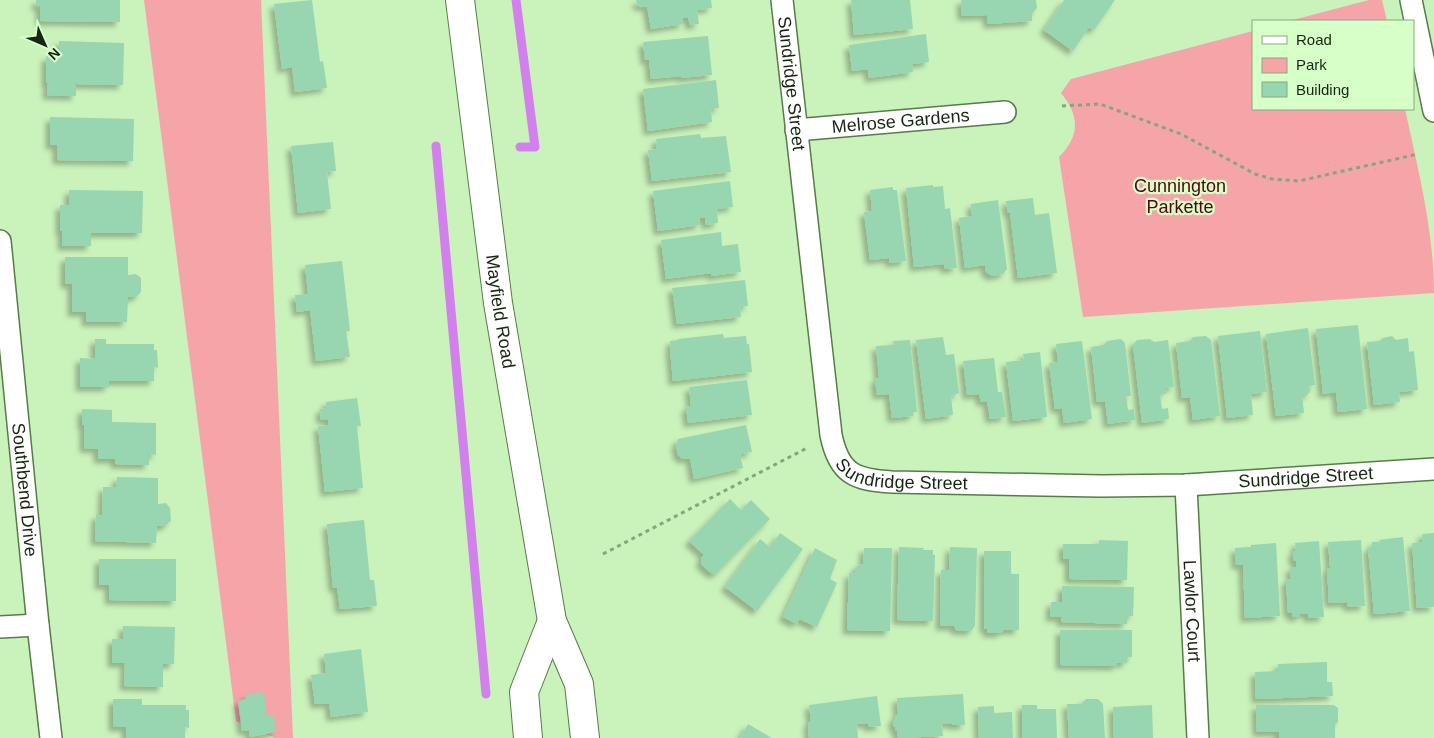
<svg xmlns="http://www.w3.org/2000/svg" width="1434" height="738" font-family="Helvetica,sans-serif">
	<defs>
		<filter id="shadow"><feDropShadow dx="-4.5" dy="4.5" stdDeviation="2.5" flood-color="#0004"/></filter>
	</defs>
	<rect width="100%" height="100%" fill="#caf2bb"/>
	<!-- green -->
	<g fill="#f5a5a8">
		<polygon points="144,0 261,0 293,738 275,738 236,721"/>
		<polygon points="1369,0 1382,0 1387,21 1289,21"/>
		<path d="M1253 31V109H1405C1418 169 1434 231 1434 293L1083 317 1059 157C1080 136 1080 116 1061 93L1071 79Z"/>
	</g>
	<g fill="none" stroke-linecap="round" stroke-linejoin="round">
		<!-- stream -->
		<g stroke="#d281ec" stroke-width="9">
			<polyline points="516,0 535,147 520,147"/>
			<polyline points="436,146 486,694"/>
		</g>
	</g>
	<!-- building -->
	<g fill="#97d6b0" filter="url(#shadow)">
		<polygon points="36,0 120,0 120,22 40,21 40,6 36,6"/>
		<polygon points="312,0 320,62 323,61 327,88 295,92 292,67 282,69 274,4"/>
		<polygon points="636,0 711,0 712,8 697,10 699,24 690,25 688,17 683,18 683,24 651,29 647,6 642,7 637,4"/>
		<polygon points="851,0 910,0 913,29 854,35"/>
		<polygon points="961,0 1036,0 1037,8 1032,14 1032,21 988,24 987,15 962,16"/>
		<polygon points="1064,0 1115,0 1094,30 1089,27 1073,51 1044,30"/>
		<polygon points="926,34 929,62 912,64 913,72 869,78 868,69 852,71 849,45"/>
		<polygon points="708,36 712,75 681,78 681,76 651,79 649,60 645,60 643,42"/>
		<polygon points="59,41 124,43 123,85 76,84 76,96 47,95 48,83 46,83 46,56 59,57"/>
		<polygon points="716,80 719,108 711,109 712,122 648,131 643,89"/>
		<polygon points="50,117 134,119 133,161 57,160 57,145 50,145"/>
		<polygon points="700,134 701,138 726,136 731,172 652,181 648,150 657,149 656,139"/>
		<polygon points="333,142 336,171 327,172 331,209 298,213 291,146"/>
		<polygon points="730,181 733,207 717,209 718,223 706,225 705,218 700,218 700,225 658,231 653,191"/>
		<polygon points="933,185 933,187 943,186 945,209 950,208 957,268 945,269 944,264 914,267 906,188"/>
		<polygon points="893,187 893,190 897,190 906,261 890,263 889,258 870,260 864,212 872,211 870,190"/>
		<polygon points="69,190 143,191 142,233 91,233 91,246 62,246 62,231 60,231 60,205 69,205"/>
		<polygon points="1033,198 1035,215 1049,213 1057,273 1018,278 1010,213 1008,213 1006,201"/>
		<polygon points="998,200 1007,269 1003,274 992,276 986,272 985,265 965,268 959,218 972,216 971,204"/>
		<polygon points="721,232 722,246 738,244 741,272 711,276 711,273 666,279 661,240"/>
		<polygon points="65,257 128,257 128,275 136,274 141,278 141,292 136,297 128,297 127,322 86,322 86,312 72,312 72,284 65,284"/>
		<polygon points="342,261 350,331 346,331 350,357 316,361 310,310 297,312 295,295 308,294 305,265"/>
		<polygon points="745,280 748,306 740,307 741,317 677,324 672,288"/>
		<polygon points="1358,325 1367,409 1338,412 1336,392 1323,394 1316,329"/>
		<polygon points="1308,328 1315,385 1309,386 1310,392 1306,396 1302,396 1304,413 1276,416 1266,334"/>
		<polygon points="1260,331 1267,392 1251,394 1253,415 1227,418 1218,336"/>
		<polygon points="723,334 724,338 746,336 747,344 749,344 752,372 673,381 670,349 671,349 670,341 678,340 678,339"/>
		<polygon points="1206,336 1211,340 1220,416 1193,420 1190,397 1182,398 1176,343 1190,341 1193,337"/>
		<polygon points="1392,336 1396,340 1408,338 1409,352 1414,351 1418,390 1399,392 1400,402 1374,405 1367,342 1380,341 1383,338"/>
		<polygon points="943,337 946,355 954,354 959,393 951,396 953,415 926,419 916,340"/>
		<polygon points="95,339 106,339 106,344 154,344 154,350 157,350 158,368 154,367 154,381 109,381 109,387 80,387 80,358 95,359"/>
		<polygon points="1121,339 1125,343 1131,396 1126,396 1128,410 1134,409 1135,420 1108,424 1105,401 1097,402 1091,347 1104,345 1107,341"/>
		<polygon points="1150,339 1154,342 1168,340 1174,387 1165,388 1166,394 1160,395 1162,409 1168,408 1169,419 1142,423 1133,345 1137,340"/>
		<polygon points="910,340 917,412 913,412 913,416 892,418 889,394 877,395 875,379 879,378 876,346 894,345 893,341"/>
		<polygon points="1082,341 1092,419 1064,423 1062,408 1055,409 1049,363 1058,362 1056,344"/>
		<polygon points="1040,352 1047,417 1013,421 1006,362 1024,360 1023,354"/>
		<polygon points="994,358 998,392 1002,392 1006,417 990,419 987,401 981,402 979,394 967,395 963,361"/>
		<polygon points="747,380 752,415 688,423 686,407 691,406 689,387"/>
		<polygon points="357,398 361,426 357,426 363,488 325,492 318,426 329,425 328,419 321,420 320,409 326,408 326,402"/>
		<polygon points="82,409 112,410 112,422 156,423 156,455 149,454 149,465 115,464 115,459 98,459 98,449 84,448 84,425 82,425"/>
		<polygon points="746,425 752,452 740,454 743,468 694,479 690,458 682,459 678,455 676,446 678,439"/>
		<polygon points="117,477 158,478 158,504 166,503 170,508 171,521 165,526 157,526 156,543 95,541 96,515 102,515 103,487 116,487"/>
		<polygon points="730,499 741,510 751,500 770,519 716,574 711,573 701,564 701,558 704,555 689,541"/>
		<polygon points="364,520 370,580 374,580 377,606 340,609 337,587 333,588 327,524"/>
		<polygon points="780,533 803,549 757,611 725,587 760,539 770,547"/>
		<polygon points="1434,533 1434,607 1417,608 1412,543 1423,542 1422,534"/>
		<polygon points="1403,537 1410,611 1374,614 1368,548 1372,547 1372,542 1380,542 1379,540"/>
		<polygon points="1099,540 1128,541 1127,580 1069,579 1069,559 1063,559 1063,544 1099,544"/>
		<polygon points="1361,540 1365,606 1348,607 1347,602 1329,603 1327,568 1330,568 1330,567 1328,542"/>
		<polygon points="1319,541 1324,617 1308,618 1308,613 1300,614 1300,617 1292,617 1292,613 1288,613 1286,580 1291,579 1290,567 1297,567 1296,561 1293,561 1293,551 1296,551 1295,543"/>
		<polygon points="1276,543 1280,616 1245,618 1243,565 1236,565 1235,548 1251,547 1251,545"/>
		<polygon points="899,547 924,548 923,550 933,550 933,555 935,555 933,621 897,620"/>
		<polygon points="950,547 977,548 975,626 971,631 956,630 954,626 940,626 941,570 949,570"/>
		<polygon points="815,548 837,560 830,579 837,583 817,627 799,619 797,624 783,617"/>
		<polygon points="864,548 892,548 890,631 847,630 849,573 855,574 855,569 859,564 863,564"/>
		<polygon points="984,551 1011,551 1011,574 1019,574 1019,630 1004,630 1001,633 987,633 988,628 984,629"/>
		<polygon points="99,559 176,559 176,601 109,600 109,585 99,585"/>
		<polygon points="1062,586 1134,587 1133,616 1127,616 1127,624 1061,622 1061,617 1050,617 1051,602 1062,602"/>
		<polygon points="123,626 175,627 174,664 163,664 163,687 124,686 125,663 112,663 112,639 123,639"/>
		<polygon points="1060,630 1132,630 1132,657 1127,657 1127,663 1117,663 1117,666 1060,665"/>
		<polygon points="361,649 368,712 331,717 329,703 315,704 311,675 326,673 324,654"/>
		<polygon points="1327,662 1327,682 1332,682 1333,696 1256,699 1255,672 1278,671 1278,664"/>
		<polygon points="264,692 267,716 274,715 276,732 250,737 249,730 242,731 238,701 246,699 245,695"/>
		<polygon points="963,694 965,725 952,725 952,723 942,724 943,736 898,738 897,731 896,731 895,726 893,727 893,719 895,719 895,715 898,715 897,698"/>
		<polygon points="877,696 881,726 868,727 868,723 857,724 858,738 809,738 808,722 811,722 809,705"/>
		<polygon points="113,699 142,699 142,705 186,705 186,710 189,710 189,728 185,727 185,738 126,738 126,727 113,727"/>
		<polygon points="1086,699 1098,699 1103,704 1105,738 1069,738 1067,704 1081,704"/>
		<polygon points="1022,705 1037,705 1037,709 1056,709 1057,738 1022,738"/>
		<polygon points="1152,705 1153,738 1114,738 1113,707"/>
		<polygon points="1256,705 1334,705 1338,708 1338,722 1335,725 1335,738 1279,738 1279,732 1257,732"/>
		<polygon points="994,706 994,713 1012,712 1013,738 979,738 978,707"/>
		<polygon points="748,724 772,738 740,738"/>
	</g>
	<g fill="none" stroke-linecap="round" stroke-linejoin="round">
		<defs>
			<g id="minor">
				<path id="s1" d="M782 0 831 435C839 474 855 480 892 482L1101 486 1186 485 1434 469"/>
				<polyline points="1411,0 1434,111"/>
				<path id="s2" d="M796 130 1005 112"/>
				<path id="s3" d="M0 241 38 625 51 738"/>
				<path id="s4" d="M1186 485 1198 738"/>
				<polyline points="0,627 38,625"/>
			</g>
			<g id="secondary">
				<path id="s5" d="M460 0 498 303 552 621 579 684 585 738"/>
				<polyline points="528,738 524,692 552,621"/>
			</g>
		</defs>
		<!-- minor casing -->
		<use href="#minor" stroke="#587b4a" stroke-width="24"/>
		<!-- secondary casing -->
		<use href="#secondary" stroke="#587b4a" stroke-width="30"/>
		<!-- path -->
		<g stroke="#87a57b" stroke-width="3" stroke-dasharray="4 4" stroke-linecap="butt">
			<polyline points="1062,106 1100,104 1181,134 1255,174 1272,179 1299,181 1418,154"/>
			<polyline points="603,554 807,448"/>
		</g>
		<!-- minor -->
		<use href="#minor" stroke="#fff" stroke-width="21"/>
		<!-- secondary -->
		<use href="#secondary" stroke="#fff" stroke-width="28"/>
	</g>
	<g text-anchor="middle" stroke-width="4.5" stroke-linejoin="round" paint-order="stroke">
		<!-- street labels -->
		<g font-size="18" fill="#172612" stroke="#d7ffc8">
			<text dy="6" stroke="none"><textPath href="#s1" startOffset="84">Sundridge Street</textPath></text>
			<text dy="6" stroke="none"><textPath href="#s2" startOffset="105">Melrose Gardens</textPath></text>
			<text dy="6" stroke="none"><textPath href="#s5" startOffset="314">Mayfield Road</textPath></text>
			<text dy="6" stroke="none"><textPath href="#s1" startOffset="532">Sundridge Street</textPath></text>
			<text dy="6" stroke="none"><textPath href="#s1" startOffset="938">Sundridge Street</textPath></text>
			<text dy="6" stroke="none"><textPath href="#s3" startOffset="250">Southbend Drive</textPath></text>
			<text dy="6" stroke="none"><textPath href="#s4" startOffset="126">Lawlor Court</textPath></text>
		</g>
		<!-- park labels -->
		<g font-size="18" fill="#590014" stroke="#d7ffc8">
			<text x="1180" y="192">Cunnington<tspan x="1180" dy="21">Parkette</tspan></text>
		</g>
	</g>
	<!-- legend -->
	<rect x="1252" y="20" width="162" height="90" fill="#d7ffc8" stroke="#8aa87f"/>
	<rect x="1262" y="36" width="25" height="8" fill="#ffffff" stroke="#8aa87f"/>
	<text x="1296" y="45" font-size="15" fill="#172612">Road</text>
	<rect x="1262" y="58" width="25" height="15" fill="#f5a5a8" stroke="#8aa87f"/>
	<text x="1296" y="70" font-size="15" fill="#172612">Park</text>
	<rect x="1262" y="82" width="25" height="15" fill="#97d6b0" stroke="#8aa87f"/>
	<text x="1296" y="95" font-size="15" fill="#172612">Building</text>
	<!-- north arrow -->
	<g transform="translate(45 45) rotate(135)" stroke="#d7ffc8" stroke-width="4" paint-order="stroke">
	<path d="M0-4L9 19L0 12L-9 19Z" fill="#172612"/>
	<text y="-8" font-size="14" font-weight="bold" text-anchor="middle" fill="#172612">N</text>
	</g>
</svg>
